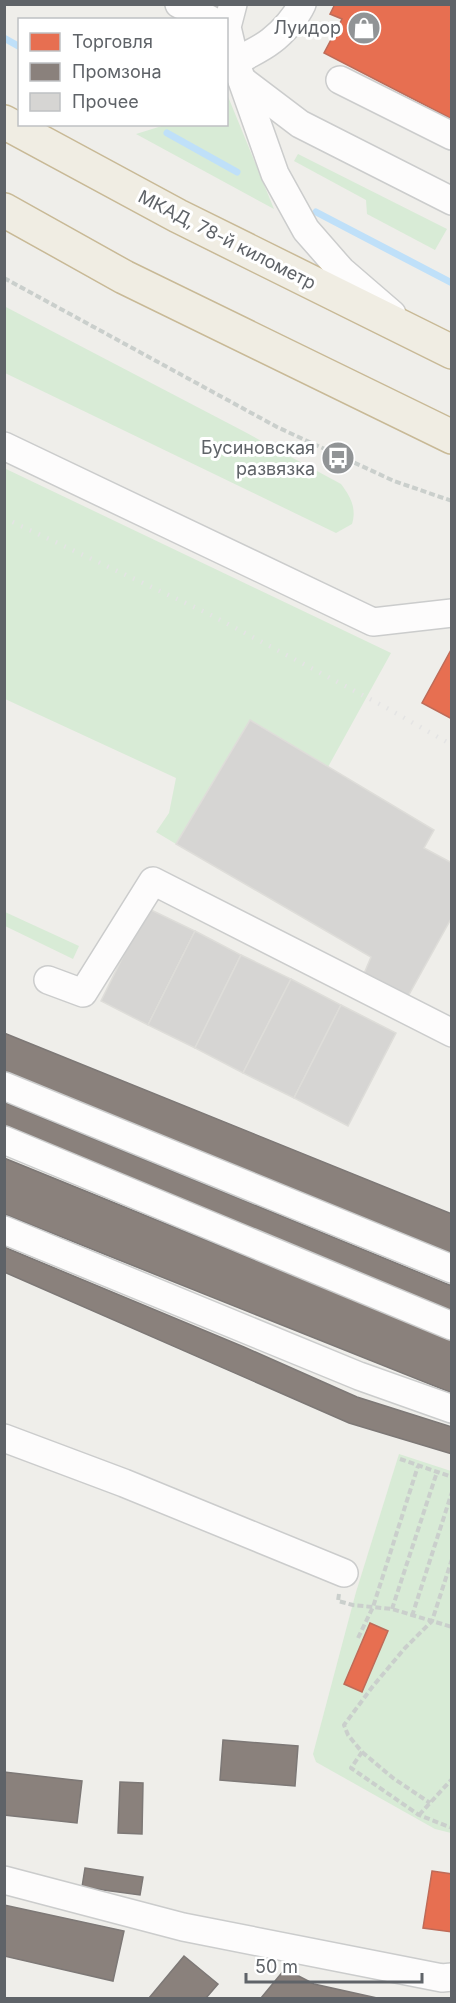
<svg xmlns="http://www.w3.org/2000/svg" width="456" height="2003" font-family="Inter,sans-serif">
	<rect width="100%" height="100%" fill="#efeeea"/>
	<!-- green -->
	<g fill="#d8ebd6">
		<polygon points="227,94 274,209 136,134 165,125 226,124"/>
		<polygon points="298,154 447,229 435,250 367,214 366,200 294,161"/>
		<path d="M4 306 245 432 341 484C350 496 357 508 352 524L336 533 5 373Z"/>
		<polygon points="4,468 391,653 328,767 250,721 176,844 156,832 169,813 176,778 5,699"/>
		<polygon points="5,912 79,946 73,959 5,926"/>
		<polygon points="399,1454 451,1471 451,1833 435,1829 316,1762 313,1754 356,1592"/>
	</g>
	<!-- shops -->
	<g fill="#e76f51" stroke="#be6b58" stroke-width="1.5">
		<polygon points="335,4 448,4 452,6 452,119 324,53 342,19 330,14"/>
		<polygon points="452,648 452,719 422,703"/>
		<polygon points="370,1623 388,1631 362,1692 344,1684"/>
		<polygon points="432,1871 452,1874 452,1932 423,1928"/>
	</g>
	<!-- industry -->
	<g fill="#8a817c" stroke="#7d7876" stroke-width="1.5">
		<polygon points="4,1033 452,1214 452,1263 4,1082"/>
		<polygon points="4,1102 452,1286 452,1315 4,1131"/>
		<polygon points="4,1158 452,1340 452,1393 4,1214"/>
		<polygon points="4,1247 244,1347 357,1397 452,1427 452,1454 349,1423 4,1272"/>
		<polygon points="223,1740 298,1746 295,1786 220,1780"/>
		<polygon points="4,1772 82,1781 77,1823 4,1815"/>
		<polygon points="120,1782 143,1783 142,1834 118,1833"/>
		<polygon points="85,1868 143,1877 140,1895 82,1887"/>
		<polygon points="4,1905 124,1931 113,1981 4,1956"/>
		<polygon points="184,1956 218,1984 206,1998 149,1998"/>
		<polygon points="285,1969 314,1984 377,1998 261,1998"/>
	</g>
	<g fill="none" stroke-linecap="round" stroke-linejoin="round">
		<!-- stream -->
		<g stroke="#bfe0f9" stroke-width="7">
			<polyline points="4,38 20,47"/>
			<polyline points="167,133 237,172"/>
			<polyline points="316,212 452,283"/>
		</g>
	</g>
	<!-- building -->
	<g fill="#d6d5d3" stroke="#deddd9" stroke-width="1.5">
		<polygon points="250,720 434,830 424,848 452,863 452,917 406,1000 363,976 371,957 176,844"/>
		<polygon points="147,908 195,931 148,1025 101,1001"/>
		<polygon points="195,931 241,955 195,1048 148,1025"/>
		<polygon points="241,955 291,979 243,1073 195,1048"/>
		<polygon points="291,979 341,1005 294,1098 243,1073"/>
		<polygon points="341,1005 396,1033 348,1126 294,1098"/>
	</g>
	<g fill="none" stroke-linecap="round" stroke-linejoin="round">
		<defs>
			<g id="minor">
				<polyline points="179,4 211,20"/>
				<polyline points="233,4 227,27 235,61 275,174 306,230 341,270 392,314"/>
				<path d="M226 69C240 57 257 52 271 41 283 32 296 17 302 4"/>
				<polyline points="242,80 300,124 452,201"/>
				<polyline points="340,80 452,136"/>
				<polyline points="4,446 373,622 452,613"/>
				<polyline points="48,980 83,993 153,881 452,1033"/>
				<polyline points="4,1086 452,1269"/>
				<polyline points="4,1140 452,1326"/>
				<polyline points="4,1230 359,1376 452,1409"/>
				<polyline points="4,1438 124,1483 344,1573"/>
				<polyline points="4,1880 183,1927 442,1978 452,1977"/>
			</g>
			<g id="highway">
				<polyline points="4,122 178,216 452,352"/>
				<polyline points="4,210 124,277 452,437"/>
			</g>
		</defs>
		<!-- minor casing -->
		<use href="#minor" stroke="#cbcccc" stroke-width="30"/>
		<!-- highway casing -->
		<use href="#highway" stroke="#c8b996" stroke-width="36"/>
		<!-- path -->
		<g stroke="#cacfcc" stroke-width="4" stroke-dasharray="6 3" stroke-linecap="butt">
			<polyline points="4,278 277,427 394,481 452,501"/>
			<polyline points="400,1459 452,1477"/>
			<polyline points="452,1559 432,1621 405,1648 373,1686 344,1725 348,1735 362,1752 351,1768 419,1815 452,1828"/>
			<polyline points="339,1594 338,1601 353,1605 392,1609 452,1627"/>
			<polyline points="392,1609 437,1472"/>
			<polyline points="412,1616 452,1492"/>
			<polyline points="358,1638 373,1607 418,1466"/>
			<polyline points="362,1752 393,1778 430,1803"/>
			<polyline points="419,1815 452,1779"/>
		</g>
		<!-- minor -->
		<use href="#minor" stroke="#fdfcfc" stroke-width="27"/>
		<!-- highway -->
		<use href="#highway" stroke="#f0ede3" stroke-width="33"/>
		<!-- rail -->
		<polyline stroke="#e4e4e4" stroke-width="4.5" stroke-dasharray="1.5 8" stroke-linecap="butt" points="4,518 207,613 385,707 452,745"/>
	</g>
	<!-- icons -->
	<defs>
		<symbol id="shop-disc" viewBox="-11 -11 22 22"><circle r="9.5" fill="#919496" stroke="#fff"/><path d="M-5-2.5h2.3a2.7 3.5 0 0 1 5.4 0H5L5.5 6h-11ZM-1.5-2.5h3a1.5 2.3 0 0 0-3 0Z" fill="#fff"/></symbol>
		<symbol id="bus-disc" viewBox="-11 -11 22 22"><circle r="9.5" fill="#919496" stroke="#fff"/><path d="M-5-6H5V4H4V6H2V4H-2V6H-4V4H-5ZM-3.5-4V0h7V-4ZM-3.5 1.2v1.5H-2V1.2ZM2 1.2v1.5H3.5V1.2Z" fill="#fff"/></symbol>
	</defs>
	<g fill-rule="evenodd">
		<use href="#shop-disc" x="345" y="9" width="38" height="38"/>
		<use href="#bus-disc" x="319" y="439" width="38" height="38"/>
	</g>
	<g text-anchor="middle" stroke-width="6" stroke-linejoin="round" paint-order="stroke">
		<!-- poi labels -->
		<g font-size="18" fill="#5f6368" stroke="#fff" text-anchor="end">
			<text x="341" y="34">Луидор</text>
			<text x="315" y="454">Бусиновская<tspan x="315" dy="21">развязка</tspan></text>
		</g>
		<!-- street labels -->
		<g font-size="18" fill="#5f6368" stroke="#fff">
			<text transform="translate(227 240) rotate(27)" y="6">МКАД, 78-й километр</text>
		</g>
	</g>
	<!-- border -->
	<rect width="456" height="2003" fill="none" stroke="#5f6368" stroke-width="12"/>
	<!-- legend -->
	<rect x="18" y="18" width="210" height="108" fill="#ffffff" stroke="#bfc1c3" stroke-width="1.5"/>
	<rect x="30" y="33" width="30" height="18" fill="#e76f51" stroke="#bfc1c3" stroke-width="1.5"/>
	<text x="72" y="48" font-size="18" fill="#5f6368">Торговля</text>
	<rect x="30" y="63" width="30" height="18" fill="#8a817c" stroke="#bfc1c3" stroke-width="1.5"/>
	<text x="72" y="78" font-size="18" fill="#5f6368">Промзона</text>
	<rect x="30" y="93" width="30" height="18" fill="#d6d5d3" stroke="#bfc1c3" stroke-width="1.5"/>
	<text x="72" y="108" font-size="18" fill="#5f6368">Прочее</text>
	<!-- scale -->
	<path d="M246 1973v9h176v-9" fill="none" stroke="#5f6368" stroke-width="3"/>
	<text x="255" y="1973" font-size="18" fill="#5f6368" stroke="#ffffff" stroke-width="4.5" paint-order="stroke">50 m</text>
</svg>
